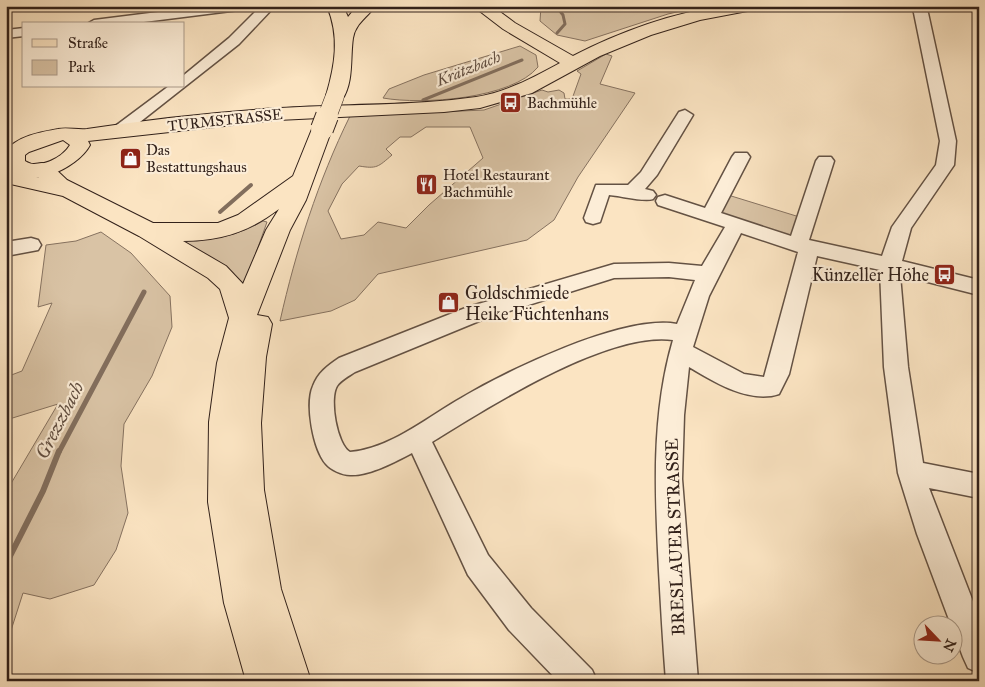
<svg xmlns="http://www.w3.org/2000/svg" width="985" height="687" font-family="'IM FELL Great Primer',serif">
	<rect width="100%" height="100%" fill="#fbe4c2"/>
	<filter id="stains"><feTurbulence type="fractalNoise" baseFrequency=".004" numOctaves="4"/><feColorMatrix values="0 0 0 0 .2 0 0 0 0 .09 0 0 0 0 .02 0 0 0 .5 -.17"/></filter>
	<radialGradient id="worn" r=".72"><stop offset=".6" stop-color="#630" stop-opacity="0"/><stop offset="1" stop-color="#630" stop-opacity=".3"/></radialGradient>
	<!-- green -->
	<g fill="#d9c3a5" stroke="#867260" fill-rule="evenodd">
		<polygon points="541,6 703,6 668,14 585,41 557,35 540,21"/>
		<path d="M520 46 536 55 538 67C512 99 422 105 383 98L389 89 424 75Z"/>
		<path d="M606 54 612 56 600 84 635 93 578 177 554 220 527 240 378 274 355 300 331 311 280 321C296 250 318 181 350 116L484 110 542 90 548 92 559 90 564 93 565 99H572L581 74 577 71ZM426 127H470L483 158 429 205 406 228 378 222 364 235 341 239 328 211 342 184 359 166C377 169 378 167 392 155L386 149 400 137H411Z"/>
		<polygon points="728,195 806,219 798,242 717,216"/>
		<path d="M263 221 267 222 244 287 179 239C210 241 235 237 263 221Z"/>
		<polygon points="101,232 131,253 170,296 172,327 152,376 124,424 121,466 128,513 116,550 94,585 50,599 23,593 6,646 6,492 58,404 6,420 6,377 22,371 52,303 38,307 46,245 76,241"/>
	</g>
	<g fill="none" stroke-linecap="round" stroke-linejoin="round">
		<!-- stream-far3 -->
		<g stroke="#826e5d" stroke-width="3">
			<polyline points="556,6 563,15 565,24 557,33"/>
			<polyline points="423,100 522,60"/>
		</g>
		<!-- stream-far2 -->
		<polyline stroke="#826e5d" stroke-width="4" points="220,212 251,185"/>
		<!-- stream-far1 -->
		<polyline stroke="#826e5d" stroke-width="5" points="59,452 144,292"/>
		<!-- stream -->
		<polyline stroke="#826e5d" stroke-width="6" points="6,564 43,491 59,451"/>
		<defs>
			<g id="minor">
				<polygon points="206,6 245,6 239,10 128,24 87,24 94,20"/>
				<polygon points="261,6 275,6 239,44 126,133 114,133 112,130 114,127 169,86 184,86 184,75 229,38"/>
				<path d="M911 6H924L928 13 956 141 954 165 911 228 902 261 979 280V295L900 275 908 367 923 463 979 474V498L929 488 979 617V673L968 668 963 657 917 534 898 473 884 367 880 270 817 256 789 374 779 394C750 404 714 382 689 367L684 415 682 479 698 681H666C663 644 661 607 659 571 655 494 651 415 673 340 607 331 487 408 432 442L488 555 531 608 592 670 597 681H558L509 630 468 575 412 453C395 462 369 476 350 475 342 475 331 470 326 464 313 449 305 404 313 386 318 373 327 366 339 358L468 307 614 264 669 263 702 266 725 227 658 205 656 201 658 197 665 195 705 208 732 157 735 153H747L750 157 721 213 791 236 816 161 819 157H831L834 161 809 240 882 256 892 227 936 165 940 141 914 13ZM741 233 798 252 764 377 744 374 693 347 709 296ZM669 277 695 280 677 324C623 314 504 372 456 401 424 420 388 449 350 452 337 445 329 399 337 386 341 380 349 376 355 372L484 319 614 278Z"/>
				<polygon points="24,28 24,36 6,38 6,30"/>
				<path d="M685 110 693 115 657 175 645 189 653 191 656 195 653 199C643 202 622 196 609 195L600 222 593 224 586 222 584 218 596 185H628L641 172 679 112Z"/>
				<polygon points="31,238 38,240 41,245 38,250 6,256 6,242"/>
			</g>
			<path id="major" d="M473 6H492L515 23 573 56C617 33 676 11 725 6 736 5 748 6 760 6L758 9 700 20 651 35 600 56 532 93 480 108 444 112 278 120 88 141 90 145C78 168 25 194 6 166V151C17 136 41 132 58 129 67 127 77 130 87 129 151 119 216 112 280 108 345 104 412 106 476 97 507 92 534 77 560 63L503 29ZM63 140 70 145C62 158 39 170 25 161V155L29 152Z"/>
			<g id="highway">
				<path d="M327 6H343L348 17 357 6H376C368 16 355 24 353 38 350 58 354 82 342 100H328L326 96C335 65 340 37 327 6Z"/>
				<path d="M322 123 329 125 332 129 306 200 290 230 257 315 268 317 272 324 266 357 261 423 264 490 281 589 311 681H246L224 603 208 502 209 422 217 363 229 318 220 289 208 278 139 236 63 196 6 183V169L39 178 31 169 34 164 42 163 50 164 67 180 153 223H218L238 215 293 176 312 129 315 125ZM279 209 266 230 243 284 226 266 183 241C220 241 249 232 279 209Z"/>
			</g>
		</defs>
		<!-- minor casing -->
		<use href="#minor" stroke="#645244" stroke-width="3"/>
		<!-- major casing -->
		<use href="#major" stroke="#32211a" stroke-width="2"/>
		<!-- highway casing -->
		<use href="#highway" stroke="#32211a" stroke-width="2"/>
		<!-- minor -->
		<use href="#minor" fill="#fcedd7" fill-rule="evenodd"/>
		<!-- major -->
		<use href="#major" fill="#fbe4c2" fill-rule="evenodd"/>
		<!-- highway -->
		<use href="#highway" fill="#fbe4c2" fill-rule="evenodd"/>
		<defs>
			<polyline id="highway-bridge-far1" points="327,117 335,96"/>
			<polyline id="highway-bridge" points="322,129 327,116"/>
		</defs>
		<!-- highway-bridge-far1 casing -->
		<use href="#highway-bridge-far1" stroke="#32211a" stroke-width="19" stroke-linecap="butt"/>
		<!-- highway-bridge casing -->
		<use href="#highway-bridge" stroke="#32211a" stroke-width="24" stroke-linecap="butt"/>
		<!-- highway-bridge-far1 -->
		<use href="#highway-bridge-far1" stroke="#fbe4c2" stroke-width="18"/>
		<!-- highway-bridge -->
		<use href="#highway-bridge" stroke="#fbe4c2" stroke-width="22"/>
	</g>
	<!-- icons -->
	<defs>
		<symbol id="bus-square" viewBox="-11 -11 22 22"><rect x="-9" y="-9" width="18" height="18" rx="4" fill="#8f2418" stroke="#fcedd7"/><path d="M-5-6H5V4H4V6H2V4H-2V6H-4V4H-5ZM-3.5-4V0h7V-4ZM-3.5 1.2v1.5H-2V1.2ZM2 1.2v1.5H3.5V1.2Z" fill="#fff"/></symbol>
		<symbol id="shop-square" viewBox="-11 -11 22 22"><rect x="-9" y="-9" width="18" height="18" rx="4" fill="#8f2418" stroke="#fcedd7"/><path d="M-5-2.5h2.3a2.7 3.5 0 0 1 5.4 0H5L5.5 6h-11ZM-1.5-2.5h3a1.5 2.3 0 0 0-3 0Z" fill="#fff"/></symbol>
		<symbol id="restaurant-square" viewBox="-11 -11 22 22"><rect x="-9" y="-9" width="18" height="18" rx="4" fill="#8f2418" stroke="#fcedd7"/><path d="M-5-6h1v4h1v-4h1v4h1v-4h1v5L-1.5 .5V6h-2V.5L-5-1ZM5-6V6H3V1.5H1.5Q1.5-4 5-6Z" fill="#fff"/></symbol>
	</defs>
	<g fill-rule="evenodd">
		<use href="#bus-square" x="498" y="90" width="25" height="25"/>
		<use href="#shop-square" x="118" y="146" width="25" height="25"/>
		<use href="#restaurant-square" x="414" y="172" width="25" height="25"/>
		<use href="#bus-square" x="932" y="262" width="25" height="25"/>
		<use href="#shop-square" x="436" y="290" width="25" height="25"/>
	</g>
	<g text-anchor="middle" stroke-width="4.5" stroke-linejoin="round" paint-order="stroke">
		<!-- far-poi labels -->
		<g font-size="15" fill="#32211a" stroke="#fcedd7" text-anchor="start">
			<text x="527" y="108">Bachmühle</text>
			<text x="146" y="155">Das<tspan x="146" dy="17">Bestattungshaus</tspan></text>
			<text x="443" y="180">Hotel Restaurant<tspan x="443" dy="17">Bachmühle</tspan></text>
		</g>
		<!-- far-street labels -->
		<g font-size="15" fill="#32211a" stroke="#fcedd7">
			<text transform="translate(225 120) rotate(-6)" y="5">TURMSTRASSE</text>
		</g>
		<!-- far-water labels -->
		<g font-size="16" font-style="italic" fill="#614e41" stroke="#fcedd7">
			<text transform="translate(468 68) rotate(-22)" y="6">Krätzbach</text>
		</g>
		<!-- poi labels -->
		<g font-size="18" fill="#32211a" stroke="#fcedd7" text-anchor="end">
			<text x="929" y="281">Künzeller Höhe</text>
			<text x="465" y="299" text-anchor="start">Goldschmiede<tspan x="465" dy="21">Heike Füchtenhans</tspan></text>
		</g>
		<!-- street labels -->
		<g font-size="18" fill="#32211a" stroke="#fcedd7">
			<text transform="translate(675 537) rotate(-92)" y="6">BRESLAUER STRASSE</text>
		</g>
		<!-- water labels -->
		<g font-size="19" font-style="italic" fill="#614e41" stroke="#fcedd7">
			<text transform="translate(59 420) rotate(-63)" y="7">Grezzbach</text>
		</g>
	</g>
	<!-- margin -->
	<rect width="985" height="687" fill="none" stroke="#fbe4c2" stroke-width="25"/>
	<rect x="8" y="8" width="970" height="672" fill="none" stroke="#32211a" stroke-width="2.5"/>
	<rect x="12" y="12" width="960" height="662" fill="none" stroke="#32211a"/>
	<!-- legend -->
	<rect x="22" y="22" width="162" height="65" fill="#fcedd7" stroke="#ab9b8b"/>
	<rect x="32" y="39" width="25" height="8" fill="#fbe4c2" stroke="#ab9b8b"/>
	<text x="68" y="48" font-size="15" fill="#32211a">Straße</text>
	<rect x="32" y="60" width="25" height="15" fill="#d9c3a5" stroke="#ab9b8b"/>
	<text x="68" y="72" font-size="15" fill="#32211a">Park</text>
	<!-- north arrow -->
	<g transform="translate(938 640) rotate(115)"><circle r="24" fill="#fcedd7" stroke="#ab9b8b"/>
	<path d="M0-4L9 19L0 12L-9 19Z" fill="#8f2418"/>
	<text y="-8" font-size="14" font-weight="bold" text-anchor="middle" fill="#32211a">N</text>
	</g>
	<rect width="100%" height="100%" filter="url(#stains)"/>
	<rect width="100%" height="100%" fill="url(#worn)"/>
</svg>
